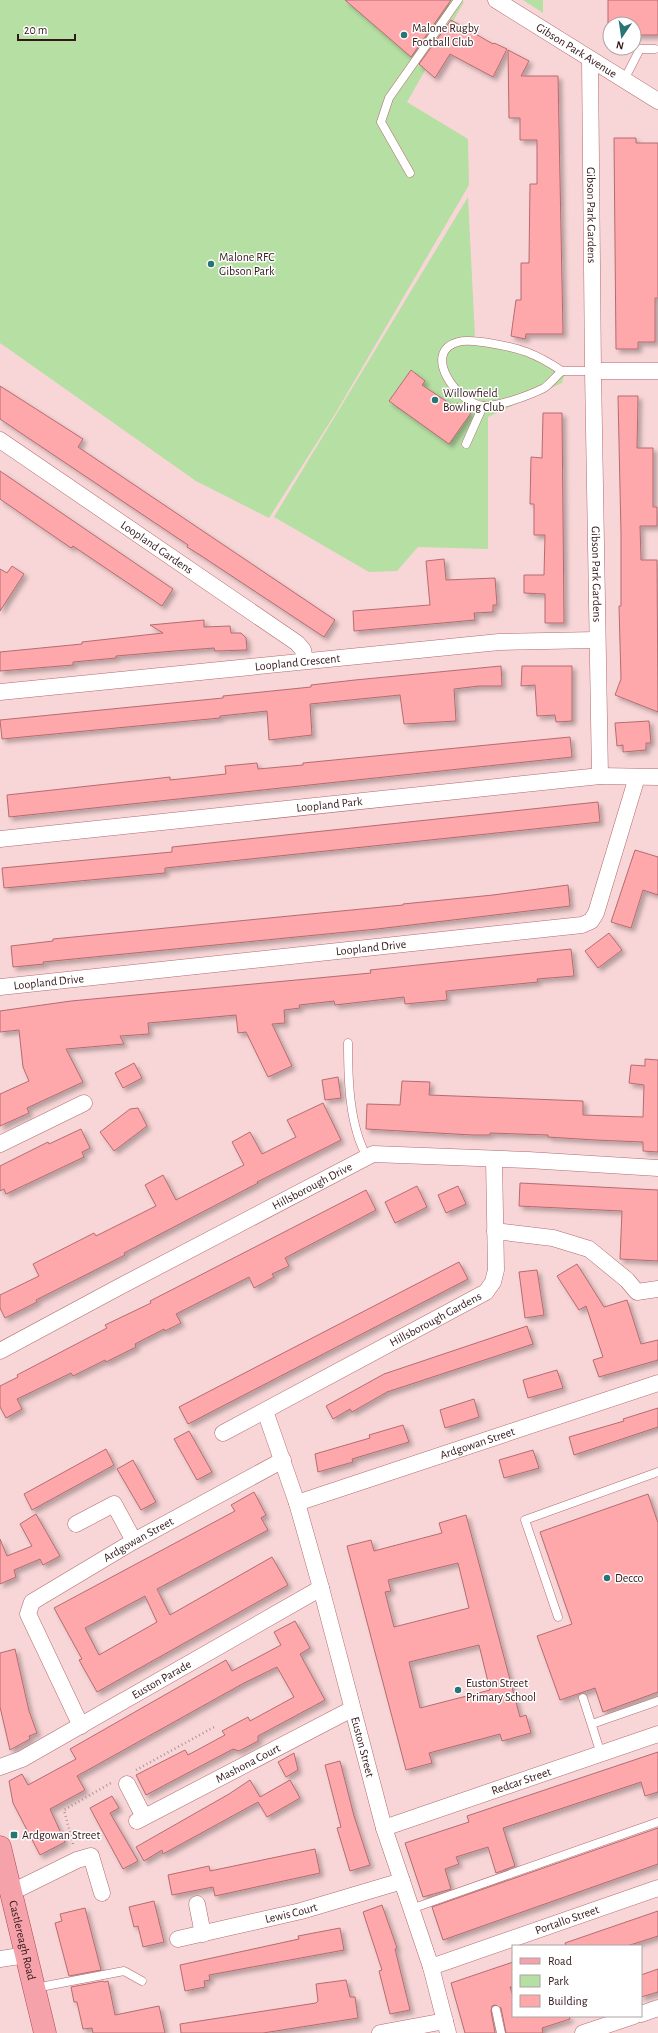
<svg xmlns="http://www.w3.org/2000/svg" width="658" height="2033" font-family="'Alegreya Sans',sans-serif">
	<defs>
		<filter id="shadow"><feDropShadow dx="3.5" dy="3.5" stdDeviation="2" flood-color="#0004"/></filter>
	</defs>
	<rect width="100%" height="100%" fill="#f8d6d7"/>
	<!-- green -->
	<g fill="#b5dfa3">
		<polygon points="0,0 461,0 464,2 407,102 468,139 469,185 335,414 269,518 196,481 0,343"/>
		<polygon points="523,0 543,0 543,13"/>
		<polygon points="468,197 475,337 566,370 562,383 488,417 488,549 418,547 397,571 369,572 274,517"/>
	</g>
	<!-- building -->
	<g fill="#fea8ac" stroke="#b56c70" fill-rule="evenodd" filter="url(#shadow)">
		<polygon points="345,0 451,0 411,57"/>
		<polygon points="608,0 658,0 658,35 634,35 634,24 610,24 610,35 608,35"/>
		<polygon points="451,20 493,44 494,43 507,49 493,77 450,54 435,78 419,64"/>
		<polygon points="508,50 529,61 521,76 558,76 563,334 526,334 525,339 511,336 516,300 521,300 521,263 529,263 530,184 537,184 537,140 520,140 520,118 509,118"/>
		<polygon points="614,138 636,138 636,143 658,143 658,298 655,298 655,342 638,342 638,349 616,349"/>
		<polygon points="411,370 425,381 422,385 455,407 457,403 471,413 449,444 389,401"/>
		<polygon points="0,386 83,439 78,447 335,620 324,637 200,555 187,547 188,545 0,419"/>
		<polygon points="618,396 638,396 637,448 653,448 653,507 657,507 657,526 640,526 641,560 657,560 658,712 615,695 621,679 619,606 621,606 621,533"/>
		<polygon points="543,413 562,413 564,623 545,623 545,594 524,593 524,575 544,575 545,535 534,535 534,504 530,504 531,457 542,458"/>
		<polygon points="0,471 173,589 162,606 73,546 71,548 0,499"/>
		<polygon points="444,559 446,580 495,578 497,605 493,605 493,612 474,613 475,620 354,631 353,611 430,605 426,561"/>
		<polygon points="12,566 24,574 0,611 0,569 7,573"/>
		<polygon points="204,620 204,627 230,626 231,633 241,633 246,638 247,650 215,651 214,648 174,651 116,656 116,658 73,662 73,665 0,671 0,652 82,644 82,642 163,633 150,625"/>
		<polygon points="501,666 502,686 479,686 454,689 456,721 404,724 400,695 310,704 312,735 269,740 267,711 220,716 220,718 2,739 0,720 223,698 223,696 311,687 311,685 355,680"/>
		<polygon points="522,666 572,666 572,721 556,722 555,715 537,716 535,685 521,686"/>
		<polygon points="649,721 651,743 646,743 646,750 623,752 623,745 617,746 615,723"/>
		<polygon points="570,737 572,757 9,817 7,795 153,779 170,777 170,780 226,774 225,766 257,763 258,769 303,765 303,763"/>
		<polygon points="598,802 600,822 165,868 165,873 4,888 2,868 172,852 172,847"/>
		<polygon points="635,850 658,857 658,895 643,890 631,928 611,922"/>
		<polygon points="568,885 570,906 377,929 43,962 44,964 13,967 11,946 53,941 53,939 403,905 403,904 493,895"/>
		<polygon points="609,933 622,950 598,968 585,951"/>
		<polygon points="571,949 574,976 537,979 538,982 446,991 447,1000 405,1004 404,997 335,1005 334,1001 299,1005 300,1008 284,1010 285,1023 272,1024 292,1066 268,1077 246,1032 238,1033 236,1015 148,1023 149,1034 120,1036 124,1044 66,1049 83,1082 27,1108 29,1113 0,1126 0,1094 29,1081 23,1067 19,1030 0,1032 0,1011 71,1001 318,978 371,973 370,970"/>
		<polygon points="645,1059 658,1060 658,1152 643,1151 643,1142 596,1140 548,1137 548,1135 490,1133 490,1135 473,1135 366,1129 367,1104 400,1105 402,1081 430,1082 429,1095 583,1101 583,1115 643,1117 644,1085 629,1083 631,1065 645,1066"/>
		<polygon points="134,1063 142,1078 123,1088 115,1073"/>
		<polygon points="338,1077 341,1098 325,1100 322,1080"/>
		<polygon points="323,1103 341,1140 257,1182 258,1183 124,1253 125,1255 36,1300 37,1302 5,1318 0,1308 0,1295 39,1276 33,1264 94,1233 96,1236 156,1206 145,1185 163,1175 176,1200 244,1165 232,1142 250,1132 262,1154 296,1137 287,1120"/>
		<polygon points="138,1108 147,1126 114,1151 100,1132 130,1109"/>
		<polygon points="81,1129 90,1148 82,1152 84,1157 6,1194 4,1189 0,1191 0,1166 48,1142 49,1144"/>
		<polygon points="520,1183 658,1190 658,1261 620,1259 622,1211 519,1206"/>
		<polygon points="417,1186 427,1207 395,1223 385,1202"/>
		<polygon points="458,1186 466,1204 446,1213 438,1195"/>
		<polygon points="366,1190 376,1210 285,1258 289,1266 272,1274 274,1277 254,1288 249,1277 176,1314 181,1323 165,1331 164,1329 135,1344 136,1347 106,1362 105,1360 73,1376 71,1373 17,1399 22,1409 6,1418 0,1407 0,1386 18,1377 17,1375 107,1328 105,1325 151,1303 150,1301"/>
		<polygon points="459,1262 468,1279 188,1424 179,1407"/>
		<polygon points="577,1264 604,1307 627,1300 641,1344 658,1340 658,1360 599,1377 593,1360 603,1357 586,1306 579,1310 557,1276"/>
		<polygon points="537,1270 544,1315 525,1318 519,1272"/>
		<polygon points="527,1326 533,1344 387,1392 352,1412 350,1409 333,1419 326,1406 384,1374"/>
		<polygon points="557,1370 563,1388 528,1398 523,1380"/>
		<polygon points="474,1399 479,1417 445,1428 440,1410"/>
		<polygon points="658,1408 658,1427 574,1455 569,1437 624,1421 623,1419"/>
		<polygon points="403,1425 409,1442 352,1459 353,1462 318,1472 315,1454 370,1438 369,1435"/>
		<polygon points="189,1431 212,1472 197,1480 174,1439"/>
		<polygon points="106,1449 114,1465 32,1510 24,1494"/>
		<polygon points="533,1450 539,1468 504,1478 499,1460"/>
		<polygon points="133,1460 156,1502 141,1510 117,1469"/>
		<path d="M254 1492 266 1515 261 1518 268 1530 157 1589 170 1615 272 1557 288 1585 97 1692 79 1660 82 1659 54 1608 235 1511 231 1505ZM145 1596 157 1622 99 1655 85 1628Z"/>
		<polygon points="648,1494 658,1523 658,1692 603,1712 595,1688 560,1700 537,1636 572,1624 540,1532"/>
		<polygon points="36,1514 60,1556 43,1565 40,1559 14,1570 16,1577 0,1584 0,1539 7,1556 32,1546 20,1524"/>
		<path d="M466 1515 520 1717 526 1715 531 1733 502 1741 500 1734 429 1753 432 1763 406 1770 347 1546 371 1540 374 1551 442 1533 439 1523ZM458 1563 469 1608 394 1627 385 1592 391 1591 388 1580ZM479 1645 490 1690 420 1708 409 1662Z"/>
		<polygon points="295,1621 310,1648 300,1654 325,1700 258,1736 258,1741 239,1751 233,1749 146,1795 136,1775 185,1750 188,1755 225,1735 222,1731 248,1717 250,1721 294,1697 277,1667 244,1683 77,1776 85,1790 50,1809 65,1842 40,1855 13,1803 9,1781 22,1774 28,1785 76,1759 70,1749 212,1668 226,1660 232,1671 281,1645 274,1632"/>
		<polygon points="15,1649 29,1711 37,1733 29,1736 30,1739 10,1750 0,1707 0,1653"/>
		<polygon points="658,1752 658,1792 645,1796 641,1782 503,1828 515,1866 496,1873 488,1847 456,1857 459,1864 445,1869 451,1889 423,1897 405,1843 469,1822 467,1816"/>
		<polygon points="294,1753 298,1770 286,1777 278,1762"/>
		<polygon points="340,1761 354,1816 370,1865 350,1871 337,1828 341,1827 325,1765"/>
		<polygon points="250,1780 260,1797 290,1780 300,1798 267,1817 258,1802 163,1854 162,1850 144,1861 136,1847 229,1794"/>
		<polygon points="112,1796 119,1808 110,1813 138,1861 123,1869 90,1808"/>
		<polygon points="658,1828 658,1864 443,1940 432,1907"/>
		<polygon points="315,1849 320,1873 215,1896 213,1887 172,1895 168,1875 209,1866 210,1871"/>
		<polygon points="154,1901 164,1942 143,1947 138,1926 134,1927 129,1907"/>
		<polygon points="382,1905 397,1948 395,1949 410,2010 390,2014 379,1971 382,1970 363,1912"/>
		<polygon points="85,1908 101,1970 69,1976 55,1923 62,1921 60,1914"/>
		<polygon points="658,1911 658,1936 627,1946 566,1946 565,1943"/>
		<polygon points="340,1928 344,1950 209,1975 210,1980 204,1981 205,1987 185,1991 180,1965 299,1939 298,1936"/>
		<polygon points="513,1962 513,1987 510,1987 513,1996 513,2016 569,2016 570,2019 542,2028 543,2033 506,2033 501,2008 495,2005 492,2006 491,2011 495,2033 465,2033 451,1983"/>
		<polygon points="658,1969 658,1992 641,1997 641,1975"/>
		<polygon points="346,1980 350,1997 355,1997 358,2018 263,2033 181,2033 180,2024 316,2003 318,2001 316,1984"/>
		<polygon points="103,1981 104,1982 108,1981 115,2015 159,2006 165,2033 93,2033 92,2028 83,2029 77,2002 74,2002 71,1987"/>
	</g>
	<g fill="none" stroke-linecap="round" stroke-linejoin="round">
		<defs>
			<g id="service">
				<polyline points="624,80 640,49 655,49"/>
				<polyline points="410,173 381,122 389,98 458,0"/>
				<path d="M562 371C535 353 520 348 489 343 479 342 467 339 458 342 421 352 457 403 483 406 498 407 530 395 544 388 550 384 556 376 562 371H593"/>
				<polyline points="466,444 483,406"/>
				<path d="M348 1043C348 1079 349 1125 367 1157"/>
				<polyline points="558,1617 525,1520 658,1472"/>
				<polyline points="583,1698 601,1754"/>
				<polyline points="592,1724 658,1701"/>
				<polyline points="411,1909 658,1822"/>
				<polyline points="35,1988 124,1971 142,1981"/>
				<polyline points="496,2010 501,2033"/>
			</g>
			<g id="minor">
				<path id="s1" d="M496 0 658 101"/>
				<path id="s2" d="M590 59 593 371 600 776"/>
				<polyline points="593,371 658,371"/>
				<path id="s3" d="M0 440 297 643 303 650 305 660"/>
				<path id="s4" d="M0 692 499 642 596 640"/>
				<path id="s5" d="M0 839 600 776 658 777"/>
				<path id="s6" d="M0 987 582 925 591 921 596 913 637 777"/>
				<polyline points="0,1144 84,1103"/>
				<polyline points="495,1231 553,1238 589,1249 627,1280 637,1292 658,1289"/>
				<path id="s7" d="M0 1351 119 1287 373 1154 528 1160 658 1168"/>
				<path id="s8" d="M265 1411 297 1503 321 1588 384 1828 431 1967 448 2033"/>
				<path id="s9" d="M223 1433 486 1292 493 1282 496 1270 494 1159"/>
				<path id="s10" d="M297 1503 658 1383"/>
				<polyline points="76,1524 114,1504 134,1541"/>
				<path id="s11" d="M81 1726 28 1614 32 1602 134 1541 283 1460"/>
				<path id="s12" d="M0 1767 22 1759 321 1588"/>
				<polyline points="127,1784 144,1817"/>
				<path id="s13" d="M137 1821 352 1709"/>
				<path id="s14" d="M384 1828 658 1734"/>
				<polyline points="10,1893 77,1860 91,1856 102,1893"/>
				<polyline points="197,1904 203,1934"/>
				<path id="s15" d="M178 1939 301 1911 402 1881"/>
				<polyline points="0,1959 26,1955"/>
				<path id="s16" d="M431 1967 658 1888"/>
				<polyline points="641,2014 658,2008"/>
				<polyline points="380,2033 445,2021"/>
				<polyline points="583,2033 634,2016"/>
			</g>
			<g id="primary">
				<path id="s17" d="M0 1847 45 2033"/>
			</g>
		</defs>
		<!-- service casing -->
		<use href="#service" stroke="#b36a6e" stroke-width="9"/>
		<!-- minor casing -->
		<use href="#minor" stroke="#b36a6e" stroke-width="17"/>
		<!-- primary casing -->
		<use href="#primary" stroke="#ae4954" stroke-width="23"/>
		<!-- path -->
		<g stroke="#b19192" stroke-width="2.5" stroke-dasharray="1 3" stroke-linecap="butt">
			<polyline points="136,1770 216,1726"/>
			<polyline points="73,1844 64,1810 111,1783"/>
		</g>
		<!-- service -->
		<use href="#service" stroke="#fff" stroke-width="8"/>
		<!-- minor -->
		<use href="#minor" stroke="#fff" stroke-width="16"/>
		<!-- primary -->
		<use href="#primary" stroke="#f5a2ab" stroke-width="22"/>
	</g>
	<!-- markers -->
	<g fill="#297475" stroke="#fff" stroke-width="1.5">
		<circle cx="404" cy="35" r="4"/>
		<circle cx="211" cy="264" r="4"/>
		<circle cx="435" cy="400" r="4"/>
		<circle cx="607" cy="1578" r="4"/>
		<circle cx="458" cy="1690" r="4"/>
		<rect x="10" y="1831" width="8" height="8" rx="2"/>
	</g>
	<g text-anchor="middle" stroke-width="3" stroke-linejoin="round" paint-order="stroke">
		<!-- poi labels -->
		<g font-size="12" fill="#341719" stroke="#fff" text-anchor="start">
			<text x="412" y="32">Malone Rugby<tspan x="412" dy="14">Football Club</tspan></text>
			<text x="219" y="261">Malone RFC<tspan x="219" dy="14">Gibson Park</tspan></text>
			<text x="443" y="397">Willowfield<tspan x="443" dy="14">Bowling Club</tspan></text>
			<text x="615" y="1582">Decco</text>
			<text x="466" y="1687">Euston Street<tspan x="466" dy="14">Primary School</tspan></text>
			<text x="22" y="1839">Ardgowan Street</text>
		</g>
		<!-- street labels -->
		<g font-size="12" fill="#341719" stroke="#fff">
			<text dy="4" stroke="none"><textPath href="#s1" startOffset="95">Gibson Park Avenue</textPath></text>
			<text dy="4" stroke="none"><textPath href="#s2" startOffset="156">Gibson Park Gardens</textPath></text>
			<text dy="4" stroke="none"><textPath href="#s3" startOffset="190">Loopland Gardens</textPath></text>
			<text dy="4" stroke="none"><textPath href="#s2" startOffset="515">Gibson Park Gardens</textPath></text>
			<text dy="4" stroke="none"><textPath href="#s4" startOffset="299">Loopland Crescent</textPath></text>
			<text dy="4" stroke="none"><textPath href="#s5" startOffset="331">Loopland Park</textPath></text>
			<text dy="4" stroke="none"><textPath href="#s6" startOffset="373">Loopland Drive</textPath></text>
			<text dy="4" stroke="none"><textPath href="#s6" startOffset="49">Loopland Drive</textPath></text>
			<text dy="4" stroke="none"><textPath href="#s7" startOffset="353">Hillsborough Drive</textPath></text>
			<text dy="4" stroke="none"><textPath href="#s9" startOffset="241">Hillsborough Gardens</textPath></text>
			<text dy="4" stroke="none"><textPath href="#s10" startOffset="190">Ardgowan Street</textPath></text>
			<text dy="4" stroke="none"><textPath href="#s11" startOffset="260">Ardgowan Street</textPath></text>
			<text dy="4" stroke="none"><textPath href="#s12" startOffset="184">Euston Parade</textPath></text>
			<text dy="4" stroke="none"><textPath href="#s8" startOffset="350">Euston Street</textPath></text>
			<text dy="4" stroke="none"><textPath href="#s13" startOffset="125">Mashona Court</textPath></text>
			<text dy="4" stroke="none"><textPath href="#s14" startOffset="145">Redcar Street</textPath></text>
			<text dy="4" stroke="none"><textPath href="#s15" startOffset="116">Lewis Court</textPath></text>
			<text dy="4" stroke="none"><textPath href="#s16" startOffset="144">Portallo Street</textPath></text>
			<text dy="4" stroke="none"><textPath href="#s17" startOffset="96">Castlereagh Road</textPath></text>
		</g>
	</g>
	<!-- legend -->
	<rect x="512" y="1945" width="130" height="72" fill="#ffffff" stroke="#aea2a3"/>
	<rect x="520" y="1958" width="20" height="6" fill="#f5a2ab" stroke="#aea2a3"/>
	<text x="548" y="1965" font-size="12" fill="#341719">Road</text>
	<rect x="520" y="1975" width="20" height="12" fill="#b5dfa3" stroke="#aea2a3"/>
	<text x="548" y="1985" font-size="12" fill="#341719">Park</text>
	<rect x="520" y="1995" width="20" height="12" fill="#fea8ac" stroke="#aea2a3"/>
	<text x="548" y="2005" font-size="12" fill="#341719">Building</text>
	<!-- north arrow -->
	<g transform="translate(622 36) rotate(193)"><circle r="19" fill="#ffffff" stroke="#aea2a3"/>
	<path d="M0-3L7 15L0 10L-7 15Z" fill="#297475"/>
	<text y="-6" font-size="11" font-weight="bold" text-anchor="middle" fill="#341719">N</text>
	</g>
	<!-- scale -->
	<path d="M18 34v6h57v-6" fill="none" stroke="#341719" stroke-width="2"/>
	<text x="24" y="34" font-size="12" fill="#341719" stroke="#ffffff" stroke-width="3" paint-order="stroke">20 m</text>
</svg>
